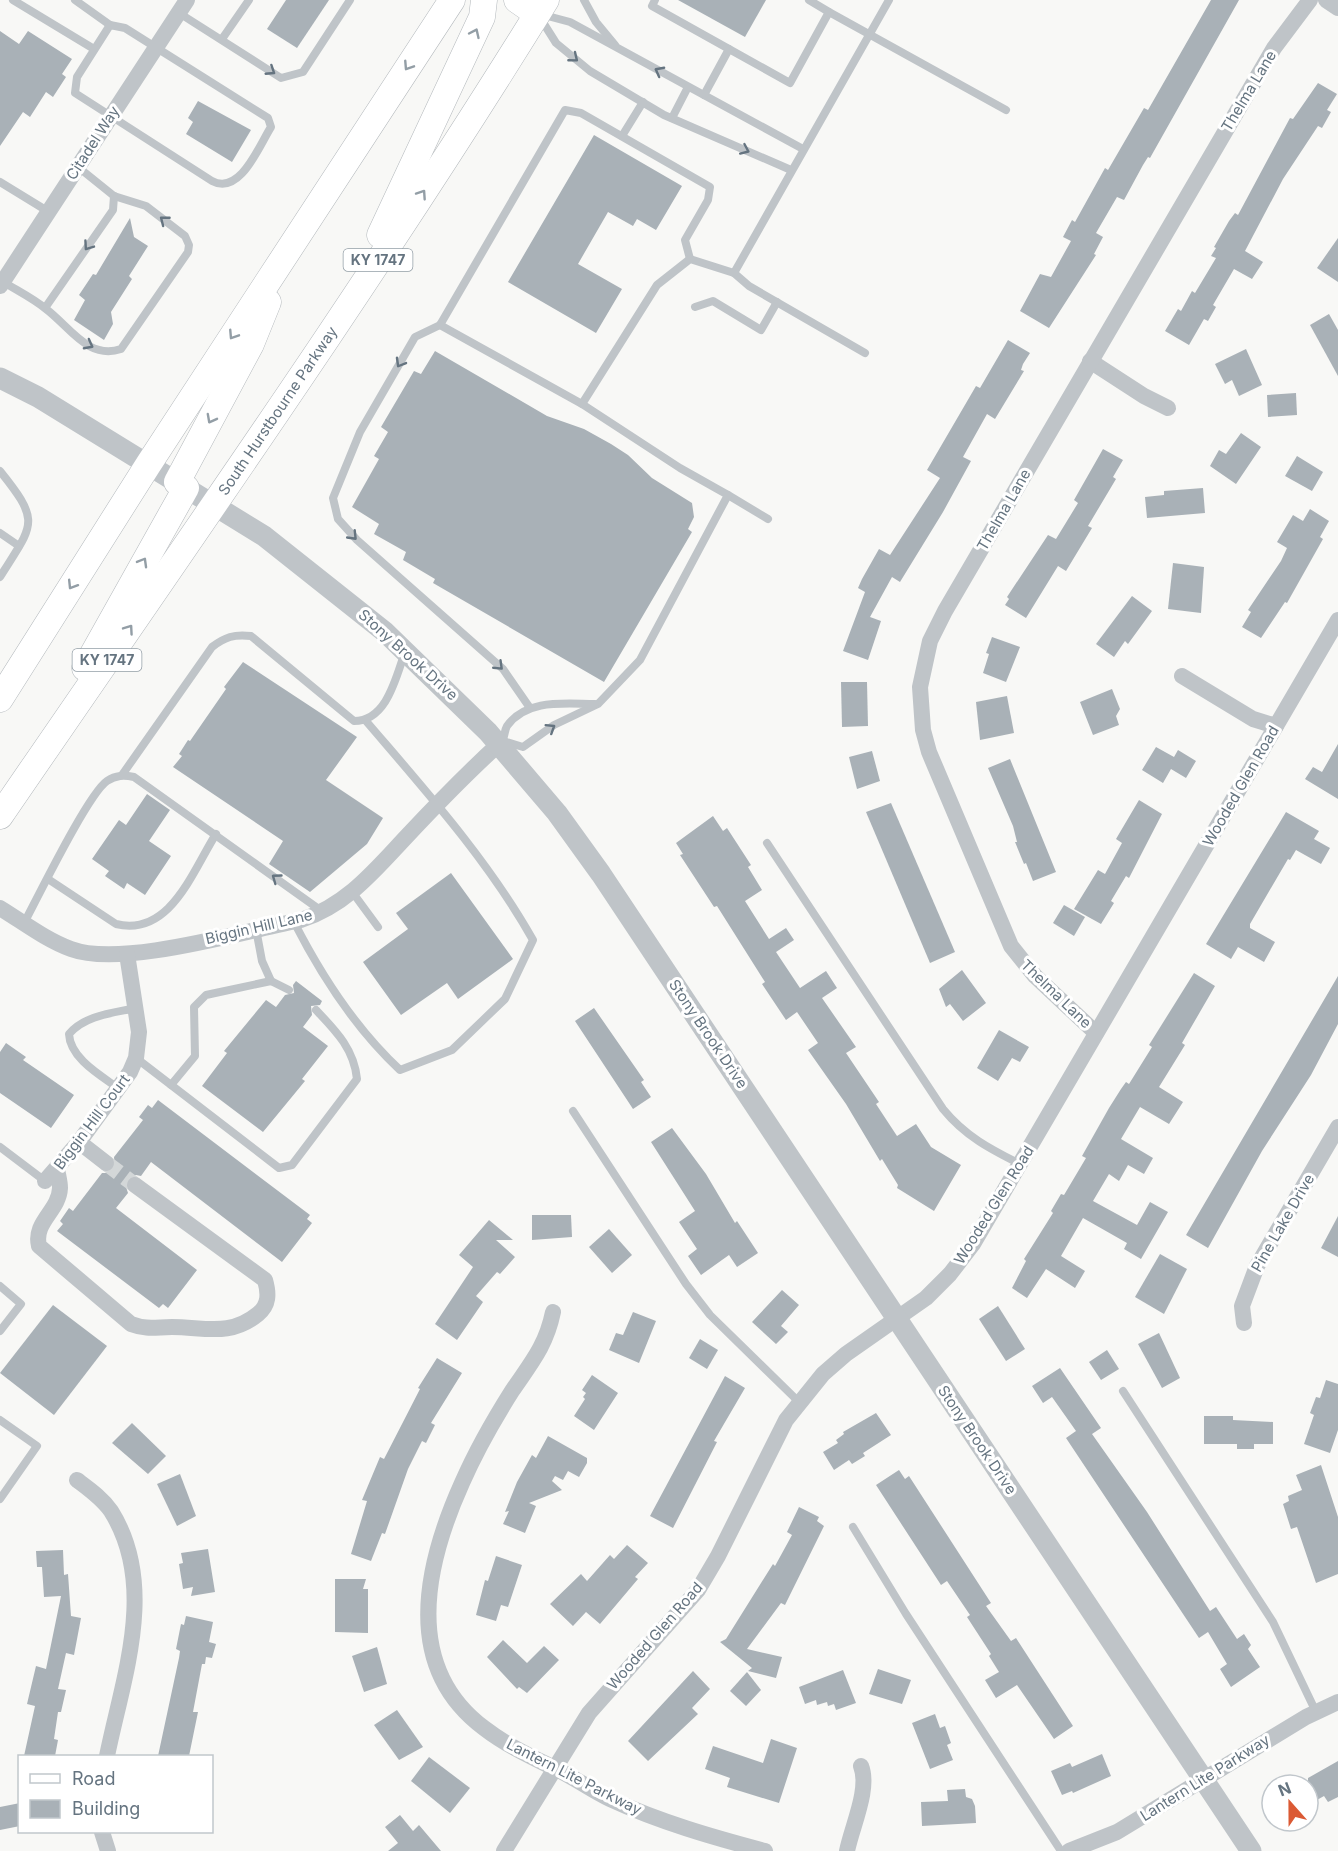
<svg xmlns="http://www.w3.org/2000/svg" width="1338" height="1851" font-family="Inter,sans-serif">
	<rect width="100%" height="100%" fill="#f8f8f6"/>
	<!-- building -->
	<g fill="#a9b1b7">
		<polygon points="286,0 329,0 297,48 267,29"/>
		<polygon points="678,0 766,0 745,37"/>
		<polygon points="1211,0 1239,0 1150,158 1148,157 1143,165 1124,200 1117,197 1096,233 1103,237 1094,254 1096,255 1049,328 1020,311 1040,274 1051,277 1071,241 1063,237 1072,220 1075,222 1105,168 1108,170 1144,108 1148,110"/>
		<polygon points="0,31 19,44 28,31 72,59 62,74 66,77 53,97 46,92 30,117 23,112 0,146"/>
		<polygon points="1318,83 1337,94 1327,110 1331,112 1322,128 1318,126 1283,179 1245,251 1263,262 1252,279 1234,269 1213,305 1216,307 1208,321 1204,319 1189,345 1165,331 1178,309 1181,311 1192,291 1195,293 1216,258 1211,256 1216,248 1214,247 1229,221 1235,213 1238,215 1290,118 1293,119"/>
		<polygon points="198,101 251,130 232,162 186,134 193,122 188,118"/>
		<polygon points="594,135 682,186 656,230 637,219 633,226 608,212 578,264 622,289 596,333 508,282"/>
		<polygon points="130,218 134,237 148,246 129,276 132,279 111,312 113,324 104,340 74,320 85,300 79,295 93,274 96,275"/>
		<polygon points="1338,238 1338,282 1317,268"/>
		<polygon points="1329,314 1338,330 1338,376 1310,325"/>
		<polygon points="1008,340 1030,353 1023,364 1021,370 1024,371 995,419 987,414 963,457 971,461 943,512 900,582 892,577 870,617 881,621 868,660 843,651 865,592 858,588 862,579 879,549 890,555 940,478 927,470 976,386 980,388"/>
		<polygon points="1246,349 1262,385 1239,396 1232,380 1225,384 1215,364"/>
		<polygon points="435,351 547,416 584,429 611,444 628,455 652,478 692,503 694,517 688,529 692,532 604,682 433,583 435,579 403,560 406,552 374,534 379,524 352,507 379,459 374,456 388,432 381,427 414,371 421,374"/>
		<polygon points="1296,393 1297,415 1268,417 1267,395"/>
		<polygon points="1241,433 1261,447 1236,484 1210,466 1219,450 1226,454"/>
		<polygon points="1103,449 1123,460 1113,477 1116,479 1088,526 1092,528 1066,571 1058,566 1026,618 1005,605 1009,599 1007,597 1048,535 1056,539 1078,503 1074,500"/>
		<polygon points="1297,456 1323,472 1312,491 1285,476"/>
		<polygon points="1203,488 1205,513 1147,518 1145,497 1164,495 1164,491"/>
		<polygon points="1310,509 1329,521 1320,537 1323,539 1287,603 1285,602 1261,638 1242,627 1251,612 1248,610 1281,561 1287,548 1277,542 1293,515 1303,521"/>
		<polygon points="1173,563 1204,567 1201,613 1168,609"/>
		<polygon points="1132,596 1152,611 1128,644 1125,641 1114,657 1096,644"/>
		<polygon points="992,637 1020,647 1006,682 983,673 989,654 986,653"/>
		<polygon points="243,662 357,737 326,780 383,818 367,844 310,892 269,864 283,841 173,767 182,756 179,754 188,740 190,741 226,689 224,687"/>
		<polygon points="841,682 867,682 868,726 842,727"/>
		<polygon points="1112,689 1120,709 1116,716 1119,725 1093,735 1080,702"/>
		<polygon points="1007,696 1014,733 980,740 976,702"/>
		<polygon points="1338,744 1338,799 1305,779 1313,767 1322,772"/>
		<polygon points="1156,747 1174,757 1178,750 1196,761 1186,778 1171,769 1163,783 1142,770"/>
		<polygon points="872,751 880,781 857,789 849,757"/>
		<polygon points="1010,759 1056,872 1033,881 1026,863 1024,864 1015,842 1017,842 1013,826 988,768"/>
		<polygon points="147,794 170,810 149,841 171,856 145,895 127,883 124,889 105,876 109,871 92,859 119,820 126,825"/>
		<polygon points="1139,800 1162,814 1129,878 1126,876 1111,901 1114,903 1101,924 1074,909 1098,870 1105,874 1122,843 1116,839"/>
		<polygon points="891,803 955,952 930,963 866,812"/>
		<polygon points="1286,812 1319,831 1314,839 1330,848 1321,864 1296,850 1290,860 1288,859 1250,924 1250,928 1275,942 1264,962 1238,947 1231,959 1206,944"/>
		<polygon points="713,816 723,831 727,828 751,865 748,867 762,890 745,901 769,939 786,928 794,940 776,952 800,988 826,971 837,988 822,998 856,1047 846,1053 879,1102 876,1104 897,1136 916,1124 931,1147 961,1165 934,1211 897,1188 898,1185 882,1159 880,1161 846,1104 808,1050 818,1043 797,1012 786,1020 762,984 765,982 717,906 714,907 680,855 683,854 676,843"/>
		<polygon points="451,873 513,959 458,999 447,983 401,1015 363,962 408,929 396,913"/>
		<polygon points="1064,905 1085,917 1074,936 1053,923"/>
		<polygon points="962,970 986,1003 963,1021 950,1004 946,1007 939,989"/>
		<polygon points="1194,973 1215,986 1182,1043 1185,1045 1159,1087 1183,1102 1169,1124 1140,1107 1121,1139 1153,1158 1144,1174 1128,1165 1119,1181 1109,1174 1093,1201 1137,1225 1150,1202 1168,1212 1141,1259 1124,1249 1127,1243 1083,1218 1061,1256 1085,1271 1075,1288 1046,1269 1027,1298 1012,1288 1026,1261 1024,1259 1053,1213 1051,1211 1061,1194 1064,1195 1086,1158 1082,1156 1109,1108 1121,1089 1126,1082 1129,1084 1152,1047 1149,1045"/>
		<polygon points="1338,976 1338,1024 1311,1075 1262,1151 1208,1248 1186,1235"/>
		<polygon points="296,981 322,1001 320,1005 311,1006 312,1015 303,1027 328,1046 302,1079 305,1081 263,1132 202,1086 227,1053 224,1051 266,1000 276,1007 285,995 294,993 293,985"/>
		<polygon points="594,1008 644,1080 641,1082 651,1097 633,1109 575,1021"/>
		<polygon points="999,1030 1029,1047 1020,1062 1012,1058 998,1081 977,1068"/>
		<polygon points="6,1043 26,1057 23,1060 74,1095 51,1128 0,1093 0,1052"/>
		<polygon points="158,1100 310,1215 307,1219 312,1223 282,1262 151,1162 141,1176 136,1175 127,1178 125,1184 128,1193 116,1208 197,1270 168,1308 163,1304 159,1308 57,1231 63,1224 60,1221 69,1208 73,1211 102,1173 109,1173 115,1169 114,1157 143,1120 139,1117 148,1105 152,1108"/>
		<polygon points="672,1128 706,1174 735,1223 737,1221 758,1253 737,1267 729,1255 701,1275 688,1256 697,1249 679,1222 695,1211 651,1142"/>
		<polygon points="532,1215 571,1215 572,1237 532,1240"/>
		<polygon points="1338,1216 1338,1257 1321,1248"/>
		<polygon points="489,1220 513,1240 496,1240 515,1257 500,1274 497,1272 476,1296 483,1302 457,1340 435,1324 473,1267 459,1255"/>
		<polygon points="609,1229 632,1255 612,1273 589,1247"/>
		<polygon points="1160,1254 1187,1269 1164,1314 1135,1297"/>
		<polygon points="782,1290 799,1305 781,1326 788,1332 776,1344 752,1322"/>
		<polygon points="53,1305 107,1346 54,1415 0,1373"/>
		<polygon points="998,1306 1025,1349 1006,1361 979,1319"/>
		<polygon points="633,1312 656,1321 639,1363 609,1350 616,1333 623,1335"/>
		<polygon points="1159,1333 1180,1378 1162,1388 1138,1344"/>
		<polygon points="700,1339 718,1350 707,1369 689,1358"/>
		<polygon points="1107,1350 1119,1369 1101,1380 1089,1362"/>
		<polygon points="437,1358 462,1373 431,1423 435,1425 426,1443 422,1441 408,1469 385,1534 382,1533 371,1561 351,1554 367,1501 362,1500 380,1457 384,1459 420,1389 418,1388"/>
		<polygon points="1060,1368 1101,1428 1092,1434 1147,1512 1210,1611 1216,1607 1237,1639 1244,1634 1251,1645 1248,1649 1260,1667 1231,1687 1220,1669 1227,1664 1208,1632 1199,1638 1066,1438 1076,1431 1052,1397 1043,1403 1032,1386"/>
		<polygon points="592,1375 618,1393 594,1430 574,1416 585,1399 583,1397 586,1393 582,1390"/>
		<polygon points="725,1376 745,1388 714,1441 717,1442 673,1528 650,1516"/>
		<polygon points="1326,1380 1338,1384 1338,1430 1330,1453 1304,1444 1314,1415 1310,1413 1316,1397 1320,1398"/>
		<polygon points="876,1413 891,1435 863,1453 865,1456 852,1464 849,1460 834,1470 823,1452 838,1443 836,1440 844,1434 843,1432"/>
		<polygon points="1204,1416 1233,1416 1233,1420 1273,1422 1273,1444 1254,1444 1254,1449 1237,1449 1237,1444 1204,1444"/>
		<polygon points="132,1423 166,1456 148,1474 112,1443"/>
		<polygon points="548,1436 587,1458 587,1463 579,1477 568,1471 563,1480 555,1476 552,1481 562,1490 529,1503 536,1506 525,1533 503,1524 509,1511 505,1512 517,1482 532,1455 536,1458"/>
		<polygon points="1321,1465 1338,1517 1338,1574 1316,1583 1297,1527 1291,1529 1283,1504 1289,1501 1288,1496 1302,1490 1296,1475"/>
		<polygon points="899,1470 905,1479 909,1476 991,1603 986,1606 1011,1641 1016,1638 1073,1726 1054,1739 1017,1685 996,1698 985,1680 999,1672 989,1656 991,1654 967,1617 970,1615 947,1581 941,1585 876,1485"/>
		<polygon points="180,1474 196,1516 177,1526 157,1484"/>
		<polygon points="799,1507 819,1517 817,1521 824,1526 785,1605 781,1603 747,1649 782,1657 776,1678 748,1671 752,1668 720,1642 726,1639 773,1564 775,1566 792,1535 787,1532"/>
		<polygon points="627,1545 648,1563 635,1577 638,1579 600,1624 586,1612 573,1626 550,1604 581,1574 587,1581 610,1555 614,1559"/>
		<polygon points="208,1549 215,1592 191,1596 193,1587 183,1589 179,1564 183,1563 181,1553"/>
		<polygon points="63,1550 64,1575 68,1574 71,1616 81,1618 74,1655 66,1653 58,1689 66,1690 61,1712 58,1712 54,1739 58,1740 55,1756 24,1756 35,1706 27,1704 36,1666 46,1669 61,1596 44,1597 42,1567 37,1567 36,1551"/>
		<polygon points="496,1556 522,1565 508,1607 501,1605 496,1621 476,1615 485,1580 488,1581"/>
		<polygon points="335,1579 366,1579 363,1589 368,1589 368,1633 335,1632"/>
		<polygon points="186,1616 213,1622 209,1642 216,1644 212,1658 206,1657 205,1664 202,1664 193,1712 198,1712 189,1756 158,1756 179,1658 180,1651 176,1649 181,1624 184,1625"/>
		<polygon points="503,1640 527,1663 544,1646 559,1660 527,1693 519,1687 517,1689 487,1657"/>
		<polygon points="377,1647 387,1684 364,1692 352,1656"/>
		<polygon points="878,1669 911,1680 902,1704 869,1694"/>
		<polygon points="843,1670 856,1703 836,1710 834,1704 828,1706 827,1702 817,1705 816,1700 805,1704 799,1687"/>
		<polygon points="693,1671 710,1689 692,1708 698,1714 648,1761 628,1741"/>
		<polygon points="747,1672 761,1690 746,1706 730,1691"/>
		<polygon points="397,1710 423,1747 399,1760 374,1725"/>
		<polygon points="935,1714 940,1728 945,1726 951,1743 947,1745 953,1760 930,1769 912,1723"/>
		<polygon points="771,1739 797,1748 779,1803 727,1787 730,1778 705,1769 713,1746 763,1763"/>
		<polygon points="1102,1754 1111,1776 1073,1793 1072,1791 1062,1795 1051,1771 1070,1763 1072,1767"/>
		<polygon points="429,1757 470,1788 450,1813 411,1781"/>
		<polygon points="1338,1761 1338,1797 1328,1802 1324,1796 1308,1805 1308,1778"/>
		<polygon points="965,1789 966,1797 972,1799 975,1806 976,1823 922,1826 921,1802 948,1801 947,1790"/>
		<polygon points="20,1803 20,1826 0,1830 0,1807"/>
		<polygon points="400,1815 413,1831 419,1825 441,1851 388,1851 398,1843 385,1827"/>
	</g>
	<g fill="none" stroke-linecap="round" stroke-linejoin="round">
		<!-- minor-tunnel -->
		<polyline stroke="#d3d7d8" stroke-width="16" stroke-dasharray="16 8" stroke-linecap="butt" points="106,1163 135,1185"/>
		<defs>
			<g id="primary">
				<polyline points="517,0 537,14"/>
				<polyline points="380,235 482,17 484,0"/>
				<polyline points="177,482 251,344 268,302"/>
				<polyline points="85,668 186,488"/>
				<polyline points="0,699 148,465 452,0"/>
				<path d="M0 816C185 546 374 278 546 0"/>
			</g>
		</defs>
		<!-- primary casing -->
		<use href="#primary" stroke="#b3b8bc" stroke-width="27"/>
		<!-- service -->
		<g stroke="#bfc4c8" stroke-width="8">
			<polyline points="13,0 94,49"/>
			<polyline points="75,0 110,25"/>
			<polyline points="584,0 596,22 615,45"/>
			<polyline points="655,0 652,6 729,49"/>
			<polyline points="809,0 829,12"/>
			<polyline points="179,13 281,78 303,72 350,0"/>
			<polyline points="540,14 570,22 803,149"/>
			<polyline points="539,16 556,43 590,71 664,115 791,170"/>
			<path d="M110 25 125 28 268 118 271 127C259 146 240 196 212 181L75 93 77 77Z"/>
			<polyline points="222,39 249,0"/>
			<polyline points="704,95 729,49 790,83 829,12 1006,110"/>
			<polyline points="672,118 688,87"/>
			<polyline points="622,136 643,102"/>
			<polyline points="0,182 49,212"/>
			<polyline points="734,273 749,286 865,353"/>
			<path d="M2 281C16 290 33 298 46 309 70 327 88 360 121 349L188 252 189 245 185 236 146 206 114 196 78 167"/>
			<polyline points="695,307 713,301 761,330 777,302"/>
			<polyline points="45,308 113,210 114,196"/>
			<polyline points="440,325 582,404"/>
			<path d="M0 471C42 523 33 524 0 577"/>
			<polyline points="728,495 768,519"/>
			<polyline points="0,533 19,546"/>
			<polyline points="530,708 503,669 357,540 338,519 333,498 360,432 415,337 440,325 565,110 581,113 710,187 708,200 685,240 690,259"/>
			<polyline points="503,741 523,747 554,725 598,704 640,660 728,495 680,468 582,404 657,285 690,259 734,273 889,0"/>
			<path d="M501 743C505 738 504 731 507 726 527 698 566 704 595 704"/>
			<path d="M122 775 212 647C225 637 234 634 251 636L354 721C387 721 396 677 405 652"/>
			<path d="M767 843 943 1109C965 1136 990 1149 1020 1164"/>
			<path d="M48 879 116 924C170 937 192 872 216 834"/>
			<polyline points="353,893 378,927"/>
			<path d="M294 922C321 975 356 1029 400 1070L452 1050 505 999 533 940C488 860 425 790 366 721"/>
			<path d="M24 923C38 897 88 794 107 781 116 775 124 775 134 777L323 912"/>
			<polyline points="256,929 262,961 271,981"/>
			<path d="M136 1058 279 1168 292 1165 357 1079C354 1049 336 1031 316 1010"/>
			<polyline points="171,1085 195,1056 194,1007 206,995 271,981 289,990"/>
			<path d="M118 1088C100 1075 70 1058 69 1034 85 1015 113 1013 136 1008"/>
			<polyline points="573,1111 686,1284 710,1315 800,1403"/>
			<polyline points="0,1147 45,1181"/>
			<polyline points="0,1286 21,1304 0,1331"/>
			<polyline points="1123,1391 1273,1622 1316,1712"/>
			<polyline points="0,1420 37,1446 0,1499"/>
			<polyline points="853,1527 906,1614 1061,1851"/>
		</g>
		<!-- minor -->
		<g stroke="#bfc4c8" stroke-width="16">
			<polyline points="1326,0 1338,8"/>
			<polyline points="0,286 187,0"/>
			<polyline points="1090,361 1144,396 1168,408"/>
			<polyline points="1182,676 1253,719 1276,726"/>
			<path d="M0 908C23 922 46 940 71 949 122 968 244 931 301 920 347 905 375 870 407 836 437 804 467 773 499 744"/>
			<polyline points="1096,1033 1035,976 1011,946 929,752 923,730 920,687 930,641 945,611 1274,48 1310,0"/>
			<polyline points="79,1142 106,1163"/>
			<path d="M57 1169C58 1175 60 1182 60 1188 59 1211 33 1222 39 1246L131 1324C147 1330 156 1327 172 1327 205 1327 230 1337 258 1314 269 1305 269 1294 265 1280L135 1185"/>
			<polyline points="45,1181 79,1142 130,1072 136,1058 139,1032 127,954"/>
			<path d="M553 1312C546 1346 531 1363 512 1391 493 1421 476 1451 462 1483 426 1563 401 1666 484 1728 506 1745 530 1756 554 1768 574 1777 591 1790 610 1799 660 1822 712 1837 765 1851"/>
			<polyline points="1244,1323 1242,1306 1257,1266 1338,1127"/>
			<path d="M77 1480C89 1489 102 1498 111 1511 158 1586 123 1677 107 1756"/>
			<polyline points="102,1832 108,1851"/>
			<polyline points="504,1851 589,1713 698,1590 718,1556 786,1420 823,1374 846,1354 926,1298 950,1274 973,1244 1338,620"/>
			<path d="M847 1851C852 1826 870 1789 861 1766"/>
			<polyline points="1069,1851 1117,1832 1306,1717 1338,1702"/>
		</g>
		<!-- tertiary -->
		<polyline stroke="#bfc4c8" stroke-width="21" points="0,378 38,397 264,536 385,632 488,732 557,813 601,874 1251,1851"/>
		<!-- primary -->
		<use href="#primary" stroke="#fff" stroke-width="26"/>
	</g>
	<!-- one-way arrows -->
	<defs><path id="oneway-chevron" d="M-2-3.5L2.5 0L-2 3.5" fill="none" stroke-width="1.6" stroke-linecap="round" stroke-linejoin="round" transform="scale(1.5)"/></defs>
	<g stroke="#939ea6">
		<use href="#oneway-chevron" transform="translate(475 33) rotate(-65)"/>
		<use href="#oneway-chevron" transform="translate(408 66) rotate(123)"/>
		<use href="#oneway-chevron" transform="translate(422 194) rotate(-56)"/>
		<use href="#oneway-chevron" transform="translate(233 335) rotate(123)"/>
		<use href="#oneway-chevron" transform="translate(211 419) rotate(118)"/>
		<use href="#oneway-chevron" transform="translate(143 562) rotate(-60)"/>
		<use href="#oneway-chevron" transform="translate(72 585) rotate(122)"/>
		<use href="#oneway-chevron" transform="translate(129 629) rotate(-55)"/>
	</g>
	<g stroke="#657480">
		<use href="#oneway-chevron" transform="translate(574 58) rotate(39)"/>
		<use href="#oneway-chevron" transform="translate(271 71) rotate(33)"/>
		<use href="#oneway-chevron" transform="translate(659 71) rotate(-152)"/>
		<use href="#oneway-chevron" transform="translate(745 150) rotate(24)"/>
		<use href="#oneway-chevron" transform="translate(164 220) rotate(-142)"/>
		<use href="#oneway-chevron" transform="translate(88 246) rotate(125)"/>
		<use href="#oneway-chevron" transform="translate(89 345) rotate(28)"/>
		<use href="#oneway-chevron" transform="translate(400 363) rotate(120)"/>
		<use href="#oneway-chevron" transform="translate(353 536) rotate(46)"/>
		<use href="#oneway-chevron" transform="translate(499 666) rotate(44)"/>
		<use href="#oneway-chevron" transform="translate(551 728) rotate(-32)"/>
		<use href="#oneway-chevron" transform="translate(276 878) rotate(-144)"/>
	</g>
	<g text-anchor="middle" stroke-width="6" stroke-linejoin="round" paint-order="stroke">
		<!-- shield labels -->
		<g fill="#fff" stroke="#939ea6" stroke-width="1.5">
			<rect x="343.5" y="249" width="69" height="22" rx="4.5"/>
			<rect x="72.5" y="649" width="69" height="22" rx="4.5"/>
		</g>
		<g font-size="14" font-weight="bold" fill="#657480">
			<text x="378" y="265">KY 1747</text>
			<text x="107" y="665">KY 1747</text>
		</g>
		<!-- street labels -->
		<g font-size="15" fill="#657480" stroke="#fff">
			<text transform="translate(1249 91) rotate(-59)" y="5">Thelma Lane</text>
			<text transform="translate(93 143) rotate(-57)" y="5">Citadel Way</text>
			<text transform="translate(278 411) rotate(-56)" y="5">South Hurstbourne Parkway</text>
			<text transform="translate(1004 510) rotate(-60)" y="5">Thelma Lane</text>
			<text transform="translate(408 655) rotate(42)" y="5">Stony Brook Drive</text>
			<text transform="translate(1241 786) rotate(-60)" y="5">Wooded Glen Road</text>
			<text transform="translate(259 927) rotate(-13)" y="5">Biggin Hill Lane</text>
			<text transform="translate(1056 994) rotate(44)" y="5">Thelma Lane</text>
			<text transform="translate(708 1034) rotate(56)" y="5">Stony Brook Drive</text>
			<text transform="translate(92 1122) rotate(-53)" y="5">Biggin Hill Court</text>
			<text transform="translate(994 1205) rotate(-58)" y="5">Wooded Glen Road</text>
			<text transform="translate(1283 1223) rotate(-60)" y="5">Pine Lake Drive</text>
			<text transform="translate(977 1440) rotate(56)" y="5">Stony Brook Drive</text>
			<text transform="translate(655 1636) rotate(-49)" y="5">Wooded Glen Road</text>
			<text transform="translate(574 1777) rotate(27)" y="5">Lantern Lite Parkway</text>
			<text transform="translate(1205 1778) rotate(-32)" y="5">Lantern Lite Parkway</text>
		</g>
	</g>
	<!-- legend -->
	<rect x="18" y="1755" width="195" height="78" fill="#ffffff" stroke="#c1c7cc" stroke-width="1.5"/>
	<rect x="30" y="1774" width="30" height="9" fill="#ffffff" stroke="#c1c7cc" stroke-width="1.5"/>
	<text x="72" y="1785" font-size="18" fill="#657480">Road</text>
	<rect x="30" y="1800" width="30" height="18" fill="#a9b1b7" stroke="#c1c7cc" stroke-width="1.5"/>
	<text x="72" y="1815" font-size="18" fill="#657480">Building</text>
	<!-- north arrow -->
	<g transform="translate(1290 1803) rotate(339)"><circle r="28" fill="#ffffff" stroke="#c1c7cc" stroke-width="1.5"/>
	<path d="M0-4.5L10 22L0 15L-10 22Z" fill="#db5a34"/>
	<text y="-9" font-size="16" font-weight="bold" text-anchor="middle" fill="#657480">N</text>
	</g>
</svg>
